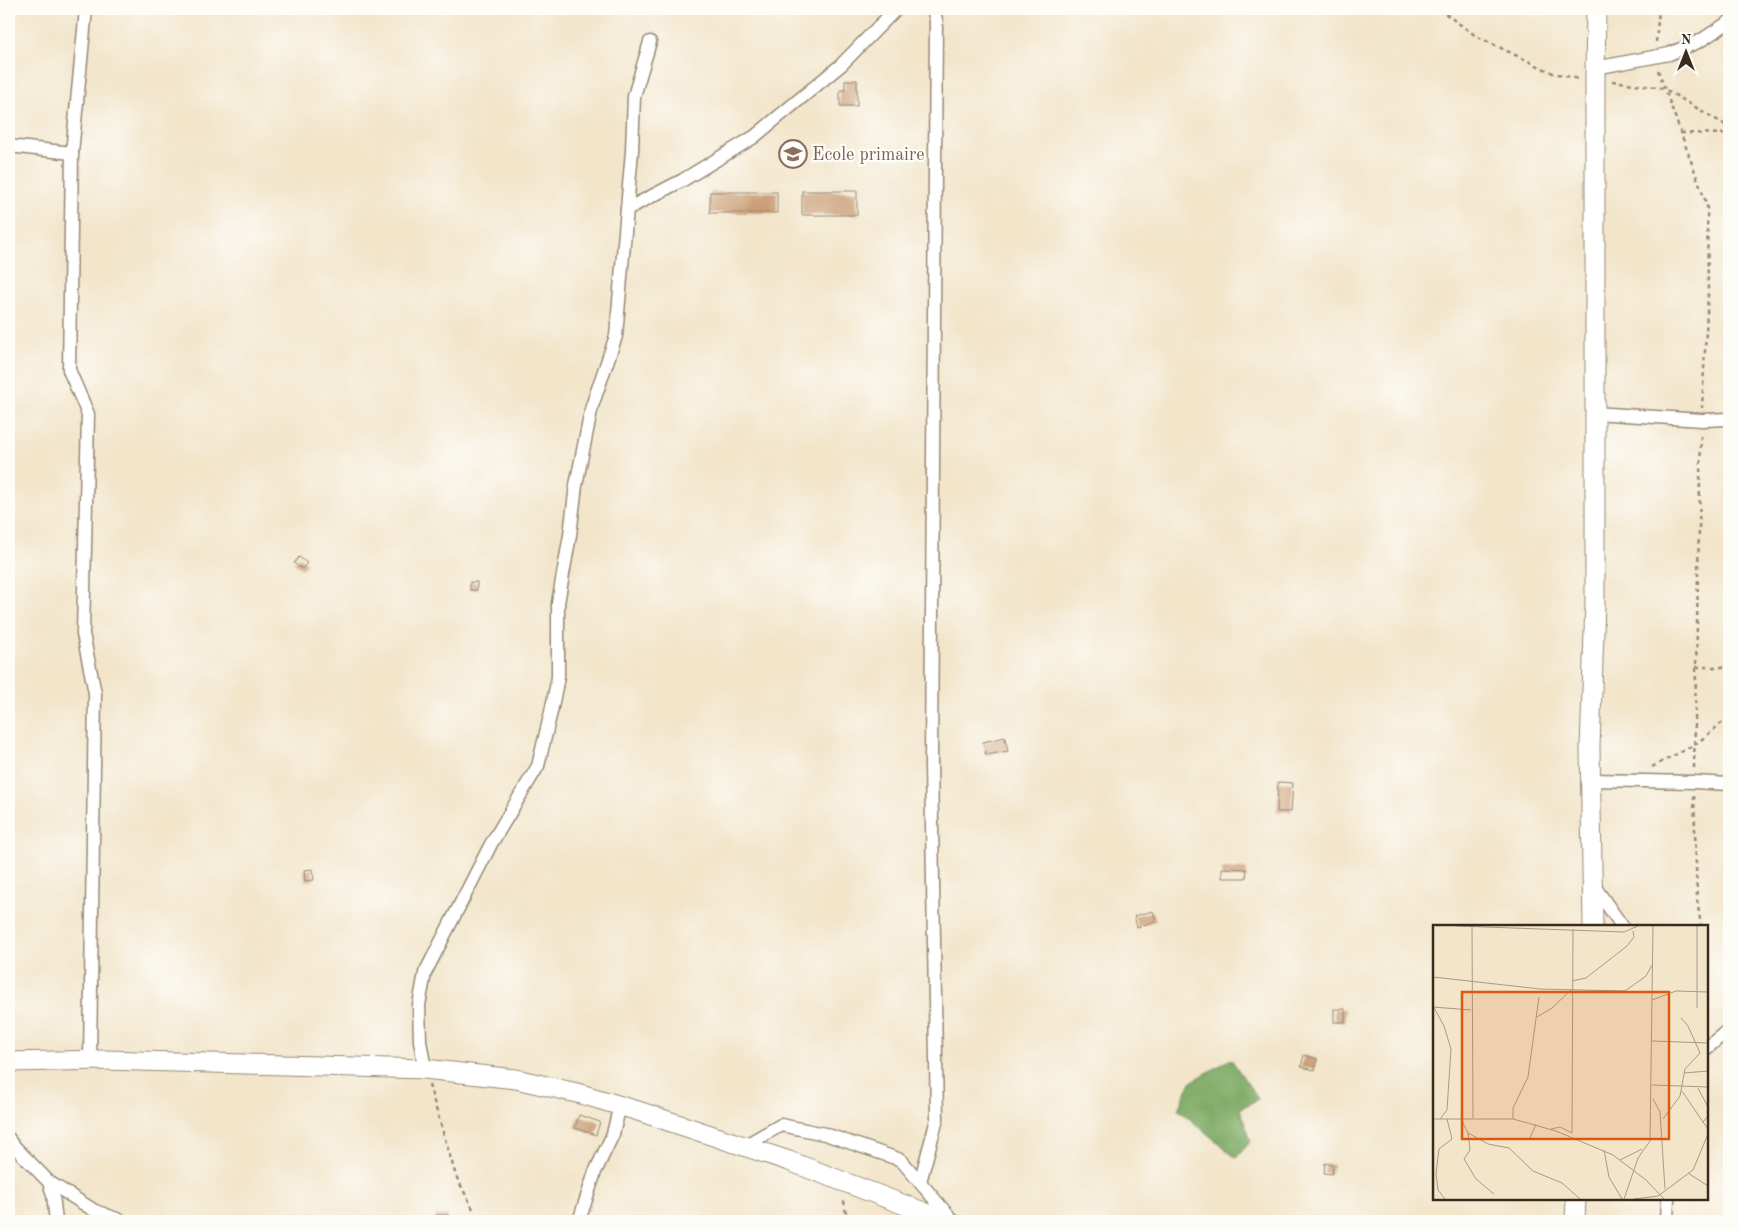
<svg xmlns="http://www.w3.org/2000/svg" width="1738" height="1230" font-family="'Old Standard TT',serif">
	<rect width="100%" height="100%" fill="#fdfcf7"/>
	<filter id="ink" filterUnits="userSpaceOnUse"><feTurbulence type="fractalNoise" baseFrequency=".02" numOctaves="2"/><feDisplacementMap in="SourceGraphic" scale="10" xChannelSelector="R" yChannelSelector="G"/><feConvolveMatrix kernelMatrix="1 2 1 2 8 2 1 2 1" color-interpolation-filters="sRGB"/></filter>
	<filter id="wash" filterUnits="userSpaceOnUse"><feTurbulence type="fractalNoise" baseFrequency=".0096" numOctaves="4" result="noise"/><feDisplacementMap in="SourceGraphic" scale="20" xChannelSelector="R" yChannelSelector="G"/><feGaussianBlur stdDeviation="1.12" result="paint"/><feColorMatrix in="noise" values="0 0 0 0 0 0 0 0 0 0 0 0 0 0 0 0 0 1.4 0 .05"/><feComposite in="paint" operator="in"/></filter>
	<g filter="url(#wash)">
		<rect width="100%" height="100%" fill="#f2e5ca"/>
		<!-- forest -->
		<polygon fill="#7aa861" stroke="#5a6940" points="1231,1059 1258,1099 1240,1109 1251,1141 1236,1158 1178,1109 1191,1082"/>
		<g id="blocks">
			<!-- building -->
			<g fill="#ca9e77">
				<polygon points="845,80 857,80 857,106 840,106 840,90 845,90"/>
				<rect x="802" y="191" width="55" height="24"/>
				<rect x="710" y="192" width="67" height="21"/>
				<polygon points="299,557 307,563 302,569 294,563"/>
				<rect x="470" y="582" width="7" height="8"/>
				<polygon points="1005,737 1008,751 986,755 983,742"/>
				<polygon points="1278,782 1293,783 1291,812 1277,812"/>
				<polygon points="1222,868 1247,869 1246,878 1222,878"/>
				<polygon points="312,869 314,880 305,881 304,870"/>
				<polygon points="1153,911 1156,921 1137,927 1134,916"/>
				<rect x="1334" y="1009" width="11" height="13"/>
				<polygon points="1304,1055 1317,1059 1315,1070 1301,1067"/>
				<polygon points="579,1115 600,1122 596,1135 575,1128"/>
				<polygon points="1325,1163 1333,1165 1332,1174 1324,1173"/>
				<rect x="436" y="1215" width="12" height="6"/>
			</g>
		</g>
	</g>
	<g filter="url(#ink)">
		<use href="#blocks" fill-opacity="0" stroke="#968874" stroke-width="1"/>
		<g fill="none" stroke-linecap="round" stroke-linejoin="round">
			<defs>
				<g id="street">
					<polyline points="86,9 72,153 69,370 88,414 83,634 95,693 90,1060"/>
					<polyline points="1595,68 1669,54 1700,41 1729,22"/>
					<polyline points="9,146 72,153"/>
					<polyline points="627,209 683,180 754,137 841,65 896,9"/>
					<polyline points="1594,413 1702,420 1729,419"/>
					<polyline points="1591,780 1694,782 1729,784"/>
					<polyline points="1592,883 1622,926"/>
					<polyline points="1707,1048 1729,1029"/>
					<polyline points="425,1069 420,1041 419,1005 425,973 491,844 538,766 551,712 558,677 558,603 570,535 576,485 592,406 616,336 632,151 634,96 650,42"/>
					<polyline points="9,1139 10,1142 49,1182 95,1211 122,1221"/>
					<polyline points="744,1146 781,1125 825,1134 901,1160 953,1221"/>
					<polyline points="49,1182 53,1195 56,1221"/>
					<polyline points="920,1182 937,1119 931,764 936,20 933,9"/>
					<polyline points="579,1221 595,1172 613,1134 620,1105"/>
					<polyline points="1667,1221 1668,1199"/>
				</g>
				<g id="secondary">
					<polyline points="1593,926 1590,747 1595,603 1595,79 1596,9"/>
					<polyline points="9,1062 105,1060 425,1069 516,1079 581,1094 638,1111 789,1161 947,1221"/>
					<polyline points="1575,1221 1576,1199"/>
				</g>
			</defs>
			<!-- street casing -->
			<use href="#street" stroke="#968874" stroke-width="15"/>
			<!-- secondary casing -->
			<use href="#secondary" stroke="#968874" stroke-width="21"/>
			<!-- path -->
			<g stroke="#968874" stroke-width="2.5" stroke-dasharray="4 4" stroke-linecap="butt">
				<polyline points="1439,9 1476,36 1553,73 1579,79"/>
				<polyline points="1656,42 1659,9"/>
				<polyline points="1658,70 1707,205 1708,293 1702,408"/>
				<polyline points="1612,81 1663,88 1729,127"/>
				<polyline points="1681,133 1729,134"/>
				<polyline points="1696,667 1729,667"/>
				<polyline points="1652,767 1696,744 1729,717"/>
				<polyline points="1694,768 1701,433"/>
				<polyline points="1694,796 1697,899 1701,926"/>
				<polyline points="429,1085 456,1176 474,1211"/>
				<polyline points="844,1201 847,1221"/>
			</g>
			<!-- street -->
			<use href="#street" stroke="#fff" stroke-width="12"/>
			<!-- secondary -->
			<use href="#secondary" stroke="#fff" stroke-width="19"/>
		</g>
	</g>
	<!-- icons -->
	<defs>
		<symbol id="school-ring" viewBox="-11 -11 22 22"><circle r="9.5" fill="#fdfcf7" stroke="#8d6e63" stroke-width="1.5"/><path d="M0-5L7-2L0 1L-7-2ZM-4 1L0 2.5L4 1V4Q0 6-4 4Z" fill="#8d6e63"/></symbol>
	</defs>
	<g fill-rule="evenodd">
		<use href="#school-ring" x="777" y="138" width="32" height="32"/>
	</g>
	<g text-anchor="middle" stroke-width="4.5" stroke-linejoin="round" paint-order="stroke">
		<!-- education labels -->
		<g font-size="18" fill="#785e54" stroke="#fdfcf7" text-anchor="start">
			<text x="812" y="160">Ecole primaire</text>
		</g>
	</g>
	<!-- overview -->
	<g transform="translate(1433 925)">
		<rect width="275" height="275" fill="#f2e5ca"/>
		<path fill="none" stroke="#a99a85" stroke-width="1" d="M24 1 191 7 205 1M39 1 40 193M0 52 107 64 192 66 213 51 219 40M139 56 153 53 194 21 201 12 200 6M219 75 243 66 275 67M0 81 11 101 18 124 14 185 7 194M0 82 38 85M264 83V1M104 92 119 83 139 64M219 116 275 118M251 148 275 146M219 160 275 162M265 163 275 182M249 166 270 197M220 174 227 187 232 264M275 191 270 197 275 204M0 194H80L123 206 180 230 213 255 231 274M28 194 35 208 55 219 76 223 100 246 129 258 147 274M80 194V183L95 152 106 72M230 194 247 171 252 144 267 128 255 101 248 93M118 204 127 202 139 208M35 208 37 225 31 234 43 254 61 269M139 208 140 4M96 215 103 199M171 225 176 252 189 274M187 235 209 224M255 248 275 261M12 274 5 265 3 249 6 224 19 214 14 194M191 274 205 233 217 216 220 1M201 274 225 271 260 245 275 209"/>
		<path fill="#df570d" fill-opacity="0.15" stroke="#df570d" stroke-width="2.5" d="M29 67H236V214H29Z"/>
		<rect width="275" height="275" fill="none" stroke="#3b2a1e" stroke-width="2.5"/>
	</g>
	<!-- margin -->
	<rect width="1738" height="1230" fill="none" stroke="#fdfcf7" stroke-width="30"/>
	<!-- north arrow -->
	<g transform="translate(1686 52)" stroke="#fdfcf7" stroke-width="4" paint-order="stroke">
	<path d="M0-4L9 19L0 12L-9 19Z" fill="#3b2a1e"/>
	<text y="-8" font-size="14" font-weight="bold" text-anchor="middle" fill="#3b2a1e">N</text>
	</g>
</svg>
